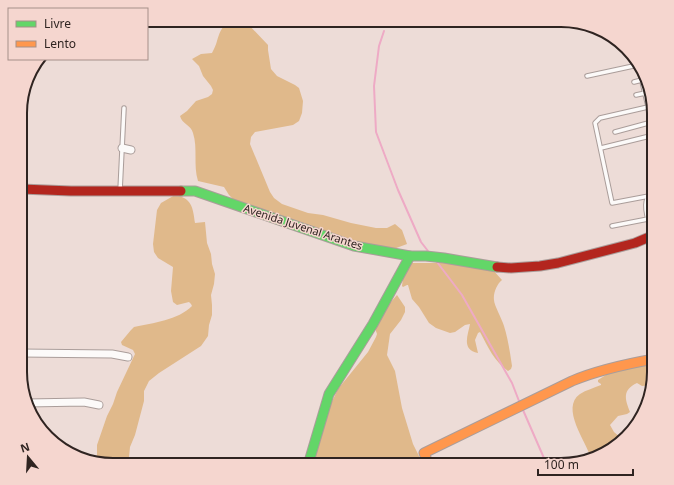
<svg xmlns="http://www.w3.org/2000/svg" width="674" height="485" font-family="'Noto Sans',sans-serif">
	<rect width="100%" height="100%" fill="#eddcd7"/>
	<!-- forest -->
	<g fill="#e0b98b">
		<path d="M246 23H247L268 45V50L271 69 277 76 295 85 299 88 303 101 302 113 299 121 293 125 255 132 251 137 250 144 270 192 274 198 282 204 308 213 323 215 351 223 376 228H387L395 224 402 230 407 244 391 250 382 251 239 205 229 195 224 187 198 181C193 165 198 148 193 133 191 125 182 124 180 116L187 111 196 101 208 97 212 94 213 90 211 86 203 76 199 66 192 59 201 54 212 53C214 49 216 45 217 41 219 35 221 25 229 24 232 23 236 25 239 26Z"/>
		<path d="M175 195C192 198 193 208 195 223L205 222 207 243 211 254 212 264 215 274 214 284 211 295 212 305V315L209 325 208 336 201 346 159 373 149 381 144 391V401L135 435 130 447 129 457 127 465H107L93 460 97 455V445L107 416 113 404 117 392 135 354 133 350 122 345 121 342 131 330 134 327C153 323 178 320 192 306L191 304 189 302 177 305 173 302 171 291 173 267 158 258 154 252 153 244 157 210 161 203Z"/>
		<path d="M411 263H446L492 269 502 280C497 284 493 293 494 300 494 305 502 319 504 326 508 339 510 352 512 366L511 369 508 371C494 361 488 347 480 332L478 333 475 340 478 353C461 350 468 335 470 324L465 325 455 332 450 333 436 328 429 323 419 307 412 299 408 285H407L403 287 402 286 403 278Z"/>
		<polygon points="397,295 405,307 405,312 401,320 390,334 387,355 395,371 402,408 413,444 419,456 425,465 311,465 328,410 338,389 368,352 376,337 377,334 375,328 378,322 390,303"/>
		<path d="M654 361V378L651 385 642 386 637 383C622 390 625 399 630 412L627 414 618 416 610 425 614 432 622 439 602 455 591 458C586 441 560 408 580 394 586 390 594 388 601 385V384L598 382V380L625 363Z"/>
	</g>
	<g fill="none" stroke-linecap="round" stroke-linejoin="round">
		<!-- stream -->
		<g stroke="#eeaac5" stroke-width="2">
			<polyline points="384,31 379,46 374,86 376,132 398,190 421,242 428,251"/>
			<polyline points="437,262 462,295 512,383 519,401"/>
			<polyline points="523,410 547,465"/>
		</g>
		<defs>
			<g id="lane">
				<polyline points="587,76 638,65 654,131"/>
				<polyline points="634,82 646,79"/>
				<polyline points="636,95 650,92"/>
				<polyline points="648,107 600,118 595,123 612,203 649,196"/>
				<polyline points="615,132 652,122"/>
				<polyline points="601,148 654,135"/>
				<polyline points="120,191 124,108"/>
				<polyline points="612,226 648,219"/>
				<path d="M653 235C650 226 643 208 647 199 648 196 651 195 654 193"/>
			</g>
			<g id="street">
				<polyline points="122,148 131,150"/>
				<polyline points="21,353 112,354 128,357"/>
				<polyline points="27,403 84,402 99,405"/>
			</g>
			<g id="fast">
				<polyline points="564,20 567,20"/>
				<polyline points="181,191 195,191 354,246 410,256 426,256 444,258 497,267"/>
				<polyline points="308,465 329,394 373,324 410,256"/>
			</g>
			<path id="slow" d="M429 465 424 453 572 381C598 370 626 364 654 359"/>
			<g id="jam">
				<polyline points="21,189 71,191 181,191"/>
				<polyline points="497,267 511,268 540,266 558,263 635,243 654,235"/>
			</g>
		</defs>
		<!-- lane casing -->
		<use href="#lane" stroke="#aa9d9a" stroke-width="5.5"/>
		<!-- street casing -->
		<use href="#street" stroke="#aa9d9a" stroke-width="9"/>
		<!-- fast casing -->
		<use href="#fast" stroke="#aa9d9a" stroke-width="11"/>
		<!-- slow casing -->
		<use href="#slow" stroke="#aa9d9a" stroke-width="11"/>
		<!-- jam casing -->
		<use href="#jam" stroke="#aa9d9a" stroke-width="11"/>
		<!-- lane -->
		<use href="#lane" stroke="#fcfaf9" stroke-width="3.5"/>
		<!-- street -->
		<use href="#street" stroke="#fcfaf9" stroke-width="7"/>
		<!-- fast -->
		<use href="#fast" stroke="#63d668" stroke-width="9"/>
		<!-- slow -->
		<use href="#slow" stroke="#ff974d" stroke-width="9"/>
		<!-- jam -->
		<use href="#jam" stroke="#b3261e" stroke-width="9"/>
	</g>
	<g text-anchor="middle" stroke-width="3" stroke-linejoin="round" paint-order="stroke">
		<!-- street labels -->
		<g font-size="11" fill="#2f2421" stroke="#f5d6cf">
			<text transform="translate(303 227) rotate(18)" y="4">Avenida Juvenal Arantes</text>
		</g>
	</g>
	<!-- crop -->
	<path d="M0 0H674V485H0ZM113 27H561A86 86 0 0 1 647 113V372A86 86 0 0 1 561 458H113A86 86 0 0 1 27 372V113A86 86 0 0 1 113 27Z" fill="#f5d6cf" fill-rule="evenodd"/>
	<path fill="none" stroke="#2f2421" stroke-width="2" d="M113 27H561A86 86 0 0 1 647 113V372A86 86 0 0 1 561 458H113A86 86 0 0 1 27 372V113A86 86 0 0 1 113 27Z"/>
	<!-- legend -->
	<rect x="8" y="8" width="140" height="52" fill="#f5d6cf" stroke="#a68f89"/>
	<rect x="16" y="21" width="20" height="6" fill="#63d668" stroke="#a68f89"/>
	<text x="44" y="28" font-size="12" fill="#2f2421">Livre</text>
	<rect x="16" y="41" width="20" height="6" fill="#ff974d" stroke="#a68f89"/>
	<text x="44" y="48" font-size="12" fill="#2f2421">Lento</text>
	<!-- north arrow -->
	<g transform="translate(28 457) rotate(342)" stroke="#f5d6cf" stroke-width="3" paint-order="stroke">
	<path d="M0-3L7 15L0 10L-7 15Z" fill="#2f2421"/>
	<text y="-6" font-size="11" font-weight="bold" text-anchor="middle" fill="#2f2421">N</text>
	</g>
	<!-- scale -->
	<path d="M538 469v6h95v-6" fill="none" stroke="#2f2421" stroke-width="2"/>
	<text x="544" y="469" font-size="12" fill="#2f2421" stroke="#f5d6cf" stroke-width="3" paint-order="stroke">100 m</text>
</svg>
